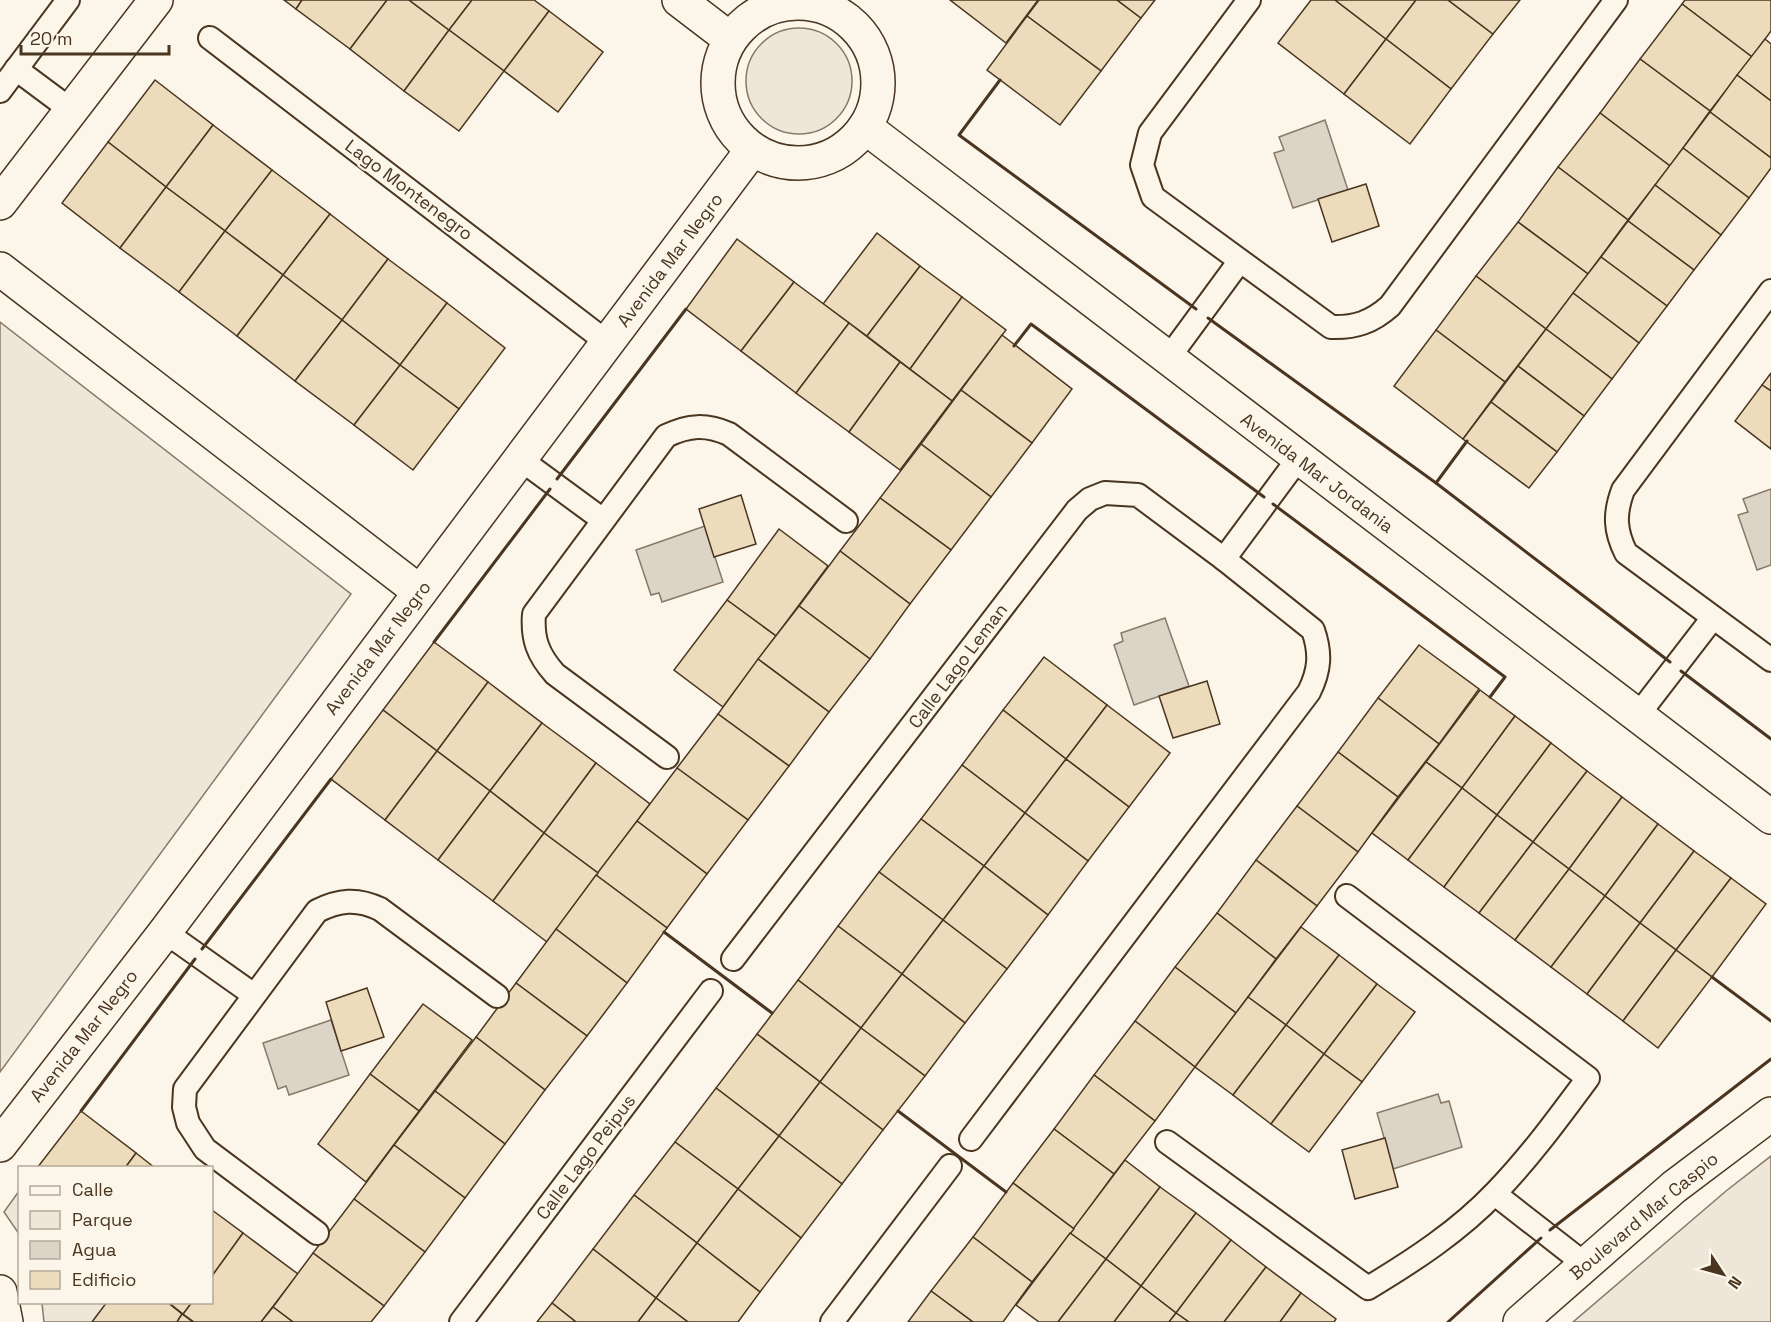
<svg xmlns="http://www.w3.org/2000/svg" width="1771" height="1322" font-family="'Space Grotesk',sans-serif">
	<rect width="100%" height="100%" fill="#fbf6e9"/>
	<!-- green -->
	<g fill="#ede6d9" stroke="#887966" stroke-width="1.5">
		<circle cx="799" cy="81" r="53"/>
		<polygon points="0,322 351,594 0,1072"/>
		<polygon points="1771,1156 1771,1322 1573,1322 1726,1191"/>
		<polygon points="19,1191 20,1191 19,1234 4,1212"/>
		<polygon points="42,1303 107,1303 92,1322 44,1322"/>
	</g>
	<!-- water -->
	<g fill="#dcd4c6" stroke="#887966" stroke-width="1.5">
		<polygon points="1325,120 1348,190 1293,208 1274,153 1284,150 1279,137"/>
		<polygon points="1771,489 1771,565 1757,570 1738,515 1748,512 1743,499"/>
		<polygon points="705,526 723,582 662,602 659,593 651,595 636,550"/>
		<polygon points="1165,618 1189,686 1134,705 1114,645 1123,641 1121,633"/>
		<polygon points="331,1020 349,1075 289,1095 286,1086 278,1089 263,1043"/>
		<polygon points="1438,1094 1441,1103 1449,1101 1462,1147 1393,1169 1377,1113"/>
	</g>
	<!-- building -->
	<g fill="#ecdcbc" stroke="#4a3520" stroke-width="1.5">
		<polygon points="284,0 302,0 296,9"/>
		<polygon points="302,0 387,0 350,49 296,9"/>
		<polygon points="387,0 409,0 449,30 404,91 350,49"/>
		<polygon points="409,0 472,0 449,30"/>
		<polygon points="472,0 534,0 549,11 504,71 449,30"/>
		<polygon points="950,0 1038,0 1006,43"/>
		<polygon points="1039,0 1117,0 1141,18 1101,71 1027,16"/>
		<polygon points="1117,0 1155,0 1141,18"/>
		<polygon points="1311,0 1335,0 1386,39 1344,94 1278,43"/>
		<polygon points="1335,0 1416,0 1386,39"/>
		<polygon points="1416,0 1448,0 1493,34 1451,89 1386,39"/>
		<polygon points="1448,0 1520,0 1493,34"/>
		<polygon points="1685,0 1771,0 1771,31 1752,57 1682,4"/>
		<polygon points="1682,4 1752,57 1710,111 1640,59"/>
		<polygon points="549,11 603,52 558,112 504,71"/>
		<polygon points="1027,16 1101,71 1060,125 987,70"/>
		<polygon points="449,30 504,71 459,131 404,91"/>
		<polygon points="1386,39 1451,89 1410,144 1344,94"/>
		<polygon points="1765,39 1771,44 1771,101 1737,75"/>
		<polygon points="1640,59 1710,111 1670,166 1600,113"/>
		<polygon points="1737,75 1771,101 1771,158 1710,112"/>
		<polygon points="155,80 213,125 166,187 108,142"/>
		<polygon points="1710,112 1771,158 1771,168 1749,198 1683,148"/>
		<polygon points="1600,113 1670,166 1628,220 1558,167"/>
		<polygon points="213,125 272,170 225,231 166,187"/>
		<polygon points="108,142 166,187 120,248 62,203"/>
		<polygon points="1683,148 1749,198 1721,235 1655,185"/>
		<polygon points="1558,167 1628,220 1588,274 1518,222"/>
		<polygon points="272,170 330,214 283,275 225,231"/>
		<polygon points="1366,184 1379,226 1332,242 1318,199"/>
		<polygon points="1655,185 1721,235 1694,270 1628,221"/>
		<polygon points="166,187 225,231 179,292 120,248"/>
		<polygon points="330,214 388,259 342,320 283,275"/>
		<polygon points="1628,221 1694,270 1667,306 1601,257"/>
		<polygon points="1518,222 1588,274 1546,329 1476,276"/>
		<polygon points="225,231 283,275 237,336 179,292"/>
		<polygon points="877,233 920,266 867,336 823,304"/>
		<polygon points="737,239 794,282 741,351 686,309"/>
		<polygon points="1601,257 1667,306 1639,343 1573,293"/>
		<polygon points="388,259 447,303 400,365 342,320"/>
		<polygon points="920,266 962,297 910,369 867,336"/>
		<polygon points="283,275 342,320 295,381 237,336"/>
		<polygon points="1476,276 1546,329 1505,382 1436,330"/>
		<polygon points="794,282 849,323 796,393 741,351"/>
		<polygon points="1573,293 1639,343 1612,379 1546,329"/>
		<polygon points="962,297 1006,330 952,401 910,369"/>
		<polygon points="447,303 505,348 459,409 400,365"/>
		<polygon points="342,320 400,365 354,425 295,381"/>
		<polygon points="849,323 900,362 849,432 796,393"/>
		<polygon points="1546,329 1612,379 1584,416 1518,366"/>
		<polygon points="1436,330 1505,382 1463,439 1394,386"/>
		<polygon points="1002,335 1072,389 1032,443 961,390"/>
		<polygon points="900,362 952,401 900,470 849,432"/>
		<polygon points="400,365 459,409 413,470 354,425"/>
		<polygon points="1518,366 1584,416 1557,452 1491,402"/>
		<polygon points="1771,373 1771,391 1762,385"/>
		<polygon points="1762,385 1771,391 1771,449 1735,421"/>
		<polygon points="961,390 1032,443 991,497 921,444"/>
		<polygon points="1491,402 1557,452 1529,488 1463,439"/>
		<polygon points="921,444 991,497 951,550 880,498"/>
		<polygon points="741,495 756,544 714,557 699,509"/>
		<polygon points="880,498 951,550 910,604 840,551"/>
		<polygon points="779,529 828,566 776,636 727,600"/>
		<polygon points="840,551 910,604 870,659 799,606"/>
		<polygon points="727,600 776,636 723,707 674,670"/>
		<polygon points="799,606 870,659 829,712 758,659"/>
		<polygon points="434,642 488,682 437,751 383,710"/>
		<polygon points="1419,645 1479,689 1439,744 1378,698"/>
		<polygon points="1044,657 1107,705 1066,759 1003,710"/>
		<polygon points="758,659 829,712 789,766 718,714"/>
		<polygon points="1207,681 1220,724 1173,738 1159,696"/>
		<polygon points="488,682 542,723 490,791 437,751"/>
		<polygon points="1480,690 1515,716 1462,788 1426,762"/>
		<polygon points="1378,698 1439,744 1398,797 1338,752"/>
		<polygon points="1107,705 1170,753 1129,807 1066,759"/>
		<polygon points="383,710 437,751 385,820 331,779"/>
		<polygon points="1003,710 1066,759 1025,813 962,765"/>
		<polygon points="718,714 789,766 748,820 677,768"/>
		<polygon points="1515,716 1551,743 1497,815 1462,788"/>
		<polygon points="542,723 596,763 544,833 490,791"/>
		<polygon points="1551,743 1587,771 1533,842 1497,815"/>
		<polygon points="437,751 490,791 438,860 385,820"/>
		<polygon points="1338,752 1398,797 1358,852 1297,806"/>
		<polygon points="1066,759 1129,807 1088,861 1025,813"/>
		<polygon points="1426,762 1462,788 1408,860 1372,833"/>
		<polygon points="596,763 650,804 598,873 544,833"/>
		<polygon points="962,765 1025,813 984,866 921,819"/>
		<polygon points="677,768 748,820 707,874 637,821"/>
		<polygon points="1587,771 1622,797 1569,869 1533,842"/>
		<polygon points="1462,788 1497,815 1444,887 1408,860"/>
		<polygon points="490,791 544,833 493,901 438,860"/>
		<polygon points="1622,797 1658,824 1605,896 1569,869"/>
		<polygon points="1297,806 1358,852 1317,906 1256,860"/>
		<polygon points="1025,813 1088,861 1048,915 984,866"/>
		<polygon points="1497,815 1533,842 1479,913 1444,887"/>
		<polygon points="921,819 984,866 943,920 879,872"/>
		<polygon points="637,821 707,874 667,928 596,875"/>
		<polygon points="1658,824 1694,851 1640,923 1605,896"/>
		<polygon points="544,833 598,873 547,942 493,901"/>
		<polygon points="1533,842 1569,869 1515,940 1479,913"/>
		<polygon points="1694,851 1731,878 1676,950 1640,923"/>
		<polygon points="1256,860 1317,906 1276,959 1217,913"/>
		<polygon points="984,866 1048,915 1007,969 943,920"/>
		<polygon points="1569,869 1605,896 1551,967 1515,940"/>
		<polygon points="879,872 943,920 902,974 838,926"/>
		<polygon points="596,875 667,928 627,983 556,929"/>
		<polygon points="1731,878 1766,904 1712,977 1676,950"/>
		<polygon points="1605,896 1640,923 1587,994 1551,967"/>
		<polygon points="1217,913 1276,959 1236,1013 1175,967"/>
		<polygon points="943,920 1007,969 965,1023 902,974"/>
		<polygon points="1640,923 1676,950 1623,1021 1587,994"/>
		<polygon points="838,926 902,974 861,1028 798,980"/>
		<polygon points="1301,927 1339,955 1286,1025 1248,997"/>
		<polygon points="556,929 627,983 587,1036 516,983"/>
		<polygon points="1676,950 1712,977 1658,1048 1623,1021"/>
		<polygon points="1339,955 1377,984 1324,1054 1286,1025"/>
		<polygon points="1175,967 1236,1013 1195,1067 1135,1021"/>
		<polygon points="902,974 965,1023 925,1076 861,1028"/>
		<polygon points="798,980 861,1028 820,1082 757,1034"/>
		<polygon points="516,983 587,1036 545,1090 476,1037"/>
		<polygon points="1377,984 1415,1012 1362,1082 1324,1054"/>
		<polygon points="367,988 384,1037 341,1051 326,1002"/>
		<polygon points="1248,997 1286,1025 1233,1095 1195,1067"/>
		<polygon points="423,1004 472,1040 419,1111 370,1074"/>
		<polygon points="1135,1021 1195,1067 1155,1121 1094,1075"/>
		<polygon points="1286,1025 1324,1054 1271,1124 1233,1095"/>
		<polygon points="861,1028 925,1076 883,1130 820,1082"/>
		<polygon points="757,1034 820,1082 779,1136 716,1088"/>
		<polygon points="476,1037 545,1090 505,1144 435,1091"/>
		<polygon points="1324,1054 1362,1082 1309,1152 1271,1124"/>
		<polygon points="370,1074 419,1111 366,1182 318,1144"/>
		<polygon points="1094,1075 1155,1121 1114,1174 1054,1129"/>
		<polygon points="820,1082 883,1130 842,1184 779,1136"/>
		<polygon points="716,1088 779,1136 738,1189 675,1142"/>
		<polygon points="435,1091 505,1144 465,1198 394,1145"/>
		<polygon points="81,1111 136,1153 125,1168 37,1168"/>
		<polygon points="1054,1129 1114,1174 1074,1229 1013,1183"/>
		<polygon points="779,1136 842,1184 801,1238 738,1189"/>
		<polygon points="1385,1138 1398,1187 1355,1199 1342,1150"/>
		<polygon points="675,1142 738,1189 697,1243 634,1195"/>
		<polygon points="394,1145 465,1198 425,1252 354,1199"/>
		<polygon points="136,1153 155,1168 125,1168"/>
		<polygon points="1125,1160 1160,1187 1106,1259 1070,1233"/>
		<polygon points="1013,1183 1074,1229 1032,1282 973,1237"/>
		<polygon points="1160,1187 1196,1213 1141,1286 1106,1259"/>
		<polygon points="738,1189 801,1238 760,1292 697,1243"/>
		<polygon points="634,1195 697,1243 656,1298 593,1249"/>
		<polygon points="354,1199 425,1252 384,1306 313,1253"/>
		<polygon points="212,1210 243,1233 212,1276"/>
		<polygon points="1196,1213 1231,1240 1176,1313 1141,1286"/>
		<polygon points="243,1233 298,1274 261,1322 194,1322 183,1314 192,1302 212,1302 212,1276"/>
		<polygon points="1070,1233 1106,1259 1058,1322 1039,1322 1016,1305"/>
		<polygon points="973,1237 1032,1282 1003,1322 973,1322 931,1291"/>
		<polygon points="1231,1240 1266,1267 1224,1322 1189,1322 1176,1313"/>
		<polygon points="697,1243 760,1292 738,1322 688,1322 656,1298"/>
		<polygon points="593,1249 656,1298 638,1322 576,1322 552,1303"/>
		<polygon points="313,1253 384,1306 371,1322 293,1322 273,1307"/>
		<polygon points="1106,1259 1141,1286 1114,1322 1058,1322"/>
		<polygon points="1266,1267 1301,1293 1280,1322 1224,1322"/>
		<polygon points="1141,1286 1176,1313 1169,1322 1114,1322"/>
		<polygon points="931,1291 973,1322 908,1322"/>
		<polygon points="1301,1293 1336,1319 1334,1322 1280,1322"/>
		<polygon points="656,1298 688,1322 638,1322"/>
		<polygon points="107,1302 167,1302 182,1314 177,1322 92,1322"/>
		<polygon points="168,1302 192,1302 183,1314"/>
		<polygon points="552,1303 576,1322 537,1322"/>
		<polygon points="273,1307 293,1322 261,1322"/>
		<polygon points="1176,1313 1189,1322 1169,1322"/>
		<polygon points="182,1314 193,1322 177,1322"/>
	</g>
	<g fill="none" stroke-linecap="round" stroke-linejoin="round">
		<defs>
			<g id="service">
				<path d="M1249 0 1150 133 1142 165 1153 197 1331 327C1355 328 1372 322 1390 306L1616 0"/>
				<polyline points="210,38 608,343"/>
				<polyline points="16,69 71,110"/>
				<polyline points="0,91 68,0"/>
				<path d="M1771 291 1623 490C1614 514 1615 531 1626 553L1771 660"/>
				<polyline points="1167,360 1239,262"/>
				<polyline points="520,459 603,520"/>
				<polyline points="1224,559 1298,459"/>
				<polyline points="1638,715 1712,619"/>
				<path d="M667 757 555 674C538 655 532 639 534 614L666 436C689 425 706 424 729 434L846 521"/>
				<polyline points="165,932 254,995"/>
				<path d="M733 959 1077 510 1090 499 1105 493 1138 495 1224 559 1313 630C1321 653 1320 670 1309 692L971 1139"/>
				<path d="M1167 1142 1368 1288C1413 1261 1459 1231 1496 1192 1530 1157 1559 1117 1588 1078L1347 896"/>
				<polyline points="1495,1194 1586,1265"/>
				<path d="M317 1233 205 1149 188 1123 184 1107 185 1089 317 911C339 900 357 898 380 909L497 996"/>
				<polyline points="461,1322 711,991"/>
				<polyline points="832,1322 950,1166"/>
			</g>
			<g id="minor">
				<polyline points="679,0 730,39"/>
				<circle cx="798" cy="83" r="80"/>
				<polyline points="865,127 1771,817"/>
				<polyline points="0,203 156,0"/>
				<polyline points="0,269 420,592"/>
				<polyline points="0,1145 165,932 752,150"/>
				<polyline points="0,1292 6,1322"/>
				<polyline points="1520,1322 1674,1187 1771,1114"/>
			</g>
		</defs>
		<!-- service casing -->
		<use href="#service" stroke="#4a3520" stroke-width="26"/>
		<!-- minor casing -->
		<use href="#minor" stroke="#4a3520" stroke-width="36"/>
		<!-- service -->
		<use href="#service" stroke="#fbf6e9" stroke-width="22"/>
		<!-- minor -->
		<use href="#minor" stroke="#fbf6e9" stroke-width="33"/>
		<!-- wall -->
		<g stroke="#4a3520" stroke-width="3">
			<polyline points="1000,80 959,135 1196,309"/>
			<polyline points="1208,318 1436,483 1467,441"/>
			<polyline points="1014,346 1031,324 1264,497"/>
			<polyline points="557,479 686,309"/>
			<polyline points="1436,483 1670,662"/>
			<polyline points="1273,504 1505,677 1490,697"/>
			<polyline points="434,642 550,489"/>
			<polyline points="1681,671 1771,739"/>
			<polyline points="664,932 772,1013"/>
			<polyline points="202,949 331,779"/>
			<polyline points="1712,977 1771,1021"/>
			<polyline points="81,1111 195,959"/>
			<polyline points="898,1111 1006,1192"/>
			<polyline points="1550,1230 1771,1059"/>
			<polyline points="1448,1322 1541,1238"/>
		</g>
	</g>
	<g text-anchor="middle" stroke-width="4.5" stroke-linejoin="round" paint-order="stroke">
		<!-- street labels -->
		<g font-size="18" fill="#4a3520" stroke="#fbf6e9">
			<text transform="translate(409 190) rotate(37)" y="6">Lago Montenegro</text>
			<text transform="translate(670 260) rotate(-53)" y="6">Avenida Mar Negro</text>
			<text transform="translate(1317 473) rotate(37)" y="6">Avenida Mar Jordania</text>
			<text transform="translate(378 648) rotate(-53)" y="6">Avenida Mar Negro</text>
			<text transform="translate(958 666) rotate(-53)" y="6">Calle Lago Leman</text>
			<text transform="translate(84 1036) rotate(-52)" y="6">Avenida Mar Negro</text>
			<text transform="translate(586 1157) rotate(-53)" y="6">Calle Lago Peipus</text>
			<text transform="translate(1644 1216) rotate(-40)" y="6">Boulevard Mar Caspio</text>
		</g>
	</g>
	<!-- legend -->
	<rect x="18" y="1166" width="195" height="138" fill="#fbf6e9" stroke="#b4a999" stroke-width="1.5"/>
	<rect x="30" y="1186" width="30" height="9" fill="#fbf6e9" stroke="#b4a999" stroke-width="1.5"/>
	<text x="72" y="1196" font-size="18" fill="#4a3520">Calle</text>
	<rect x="30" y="1211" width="30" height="18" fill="#ede6d9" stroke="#b4a999" stroke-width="1.5"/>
	<text x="72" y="1226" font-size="18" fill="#4a3520">Parque</text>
	<rect x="30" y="1241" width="30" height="18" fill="#dcd4c6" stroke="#b4a999" stroke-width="1.5"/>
	<text x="72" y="1256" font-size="18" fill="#4a3520">Agua</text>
	<rect x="30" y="1271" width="30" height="18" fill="#ecdcbc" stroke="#b4a999" stroke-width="1.5"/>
	<text x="72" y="1286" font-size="18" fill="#4a3520">Edificio</text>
	<!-- north arrow -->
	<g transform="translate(1723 1274) rotate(126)" stroke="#fbf6e9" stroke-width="4.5" paint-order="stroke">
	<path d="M0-4.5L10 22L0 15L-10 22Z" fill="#4a3520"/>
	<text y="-9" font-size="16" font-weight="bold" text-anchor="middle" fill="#4a3520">N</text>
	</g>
	<!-- scale -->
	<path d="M21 45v9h148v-9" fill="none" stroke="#4a3520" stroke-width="3"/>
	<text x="30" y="45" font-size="18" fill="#4a3520" stroke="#fbf6e9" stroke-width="4.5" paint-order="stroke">20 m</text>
</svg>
